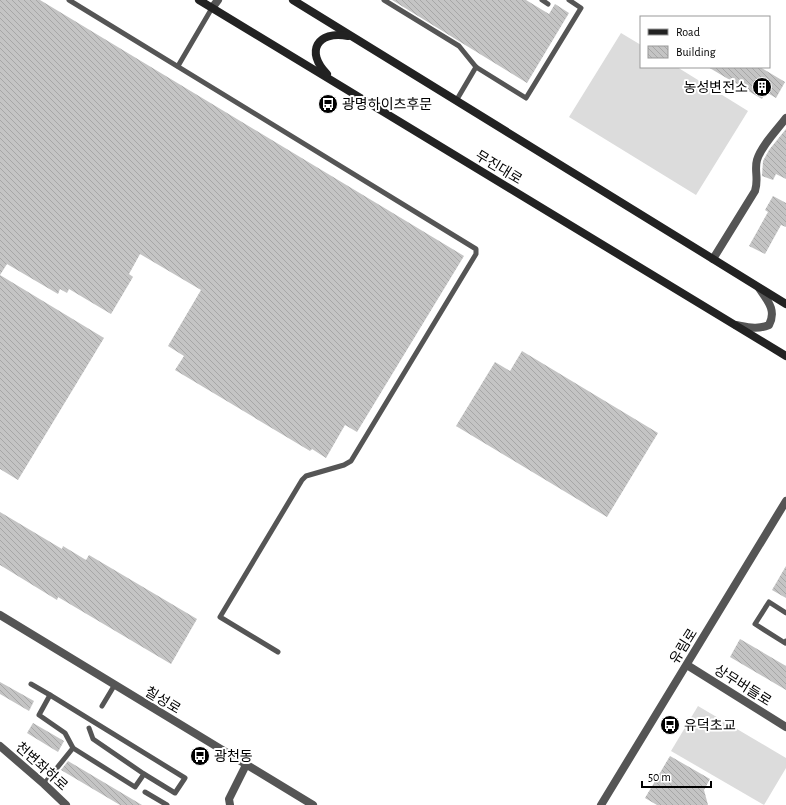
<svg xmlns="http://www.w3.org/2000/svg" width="786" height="805" font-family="'Alegreya Sans','Noto Sans KR',sans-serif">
	<defs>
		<pattern id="building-back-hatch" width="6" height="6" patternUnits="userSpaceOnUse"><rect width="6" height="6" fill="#c4c4c4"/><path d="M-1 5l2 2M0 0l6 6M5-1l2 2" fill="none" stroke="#a7a7a7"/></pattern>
	</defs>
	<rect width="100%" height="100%" fill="#fff"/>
	<!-- grass -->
	<g fill="#dcdcdc">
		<polygon points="621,33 641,45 641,67 677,67 748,111 696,195 569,117"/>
		<polygon points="698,706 786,758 786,768 764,805 671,751"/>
	</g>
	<!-- building -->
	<g fill="url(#building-back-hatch)">
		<polygon points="0,0 40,0 464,256 357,432 345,425 326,458 312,449 310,451 175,370 184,356 168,346 201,290 140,254 129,274 133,277 111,314 69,289 67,293 60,289 58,294 7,264 0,275 104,338 18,480 0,469"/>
		<polygon points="392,0 526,0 549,14 555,4 569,13 527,83"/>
		<polygon points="708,67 760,67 785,82 776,98 766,92 762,99"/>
		<polygon points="786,129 786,179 776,174 773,180 762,176 763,161 769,150"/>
		<polygon points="773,196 786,203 786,227 781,225 765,254 749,246 768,212 765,210"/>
		<polygon points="522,351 658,433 607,517 456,426 495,362 510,371"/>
		<polygon points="0,512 62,549 63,546 86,560 89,555 197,619 171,664 58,597 57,600 0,565"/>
		<polygon points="786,566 786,598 772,590"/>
		<polygon points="740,639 786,666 786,690 730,657"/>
		<polygon points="0,682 34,701 29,711 0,694"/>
		<polygon points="33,723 64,741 58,752 27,733"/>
		<polygon points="670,756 710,779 704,790 708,805 657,805 645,798"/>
		<polygon points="68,761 142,805 120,805 61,770"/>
	</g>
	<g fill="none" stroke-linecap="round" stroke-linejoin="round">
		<!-- service -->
		<g stroke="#555" stroke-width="5">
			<polyline points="69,0 476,249 476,254 351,461 344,465 306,476 302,480 220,617 278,652"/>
			<polyline points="384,0 459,46 476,67 526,98 581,8 569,0"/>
			<polyline points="542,0 548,4"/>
			<polyline points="178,66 212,8"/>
			<polyline points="456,101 476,67"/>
			<polyline points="786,613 769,602 755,624 785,643 786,641"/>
			<polyline points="31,684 50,695"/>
			<polygon points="50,695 185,778 175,793 144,774 135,787 73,748 65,733 39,715"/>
			<polyline points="102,706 114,686"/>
			<polyline points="89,728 93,739 144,774"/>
			<polyline points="44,784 73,748"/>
			<polyline points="145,792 167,805"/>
		</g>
		<!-- minor -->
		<g stroke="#555" stroke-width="8">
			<path d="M713 259 755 191C759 179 754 170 757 160 761 146 777 130 786 118"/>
			<polyline points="687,665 786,727"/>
			<polyline points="0,746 44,784 66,805"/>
			<polyline points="230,805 229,799 246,765"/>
		</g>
		<!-- tertiary -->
		<g stroke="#555" stroke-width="8">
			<polyline points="212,8 218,0"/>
			<path d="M736 325C747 327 758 330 769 325 777 310 767 300 759 288"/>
			<polyline points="0,615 313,805"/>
			<polyline points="601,805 786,501"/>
		</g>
		<!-- secondary -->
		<g stroke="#222" stroke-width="8">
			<polyline points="199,0 786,356"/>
			<polyline points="293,0 786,304"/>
			<path d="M327 74C305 52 317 30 348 36"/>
		</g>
	</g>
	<!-- icons -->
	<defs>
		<symbol id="building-disc" viewBox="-11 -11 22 22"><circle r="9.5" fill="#000" stroke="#fff"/><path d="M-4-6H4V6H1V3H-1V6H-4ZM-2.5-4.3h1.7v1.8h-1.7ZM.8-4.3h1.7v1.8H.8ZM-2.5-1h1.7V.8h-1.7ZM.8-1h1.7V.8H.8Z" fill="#fff"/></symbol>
		<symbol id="bus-disc" viewBox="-11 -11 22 22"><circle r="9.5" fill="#000" stroke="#fff"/><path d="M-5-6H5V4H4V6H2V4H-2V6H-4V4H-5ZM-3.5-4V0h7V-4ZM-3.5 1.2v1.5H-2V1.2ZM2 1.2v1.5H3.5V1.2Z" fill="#fff"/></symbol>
	</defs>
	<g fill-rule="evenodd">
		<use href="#building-disc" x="751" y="76" width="22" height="22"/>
		<use href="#bus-disc" x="317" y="93" width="22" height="22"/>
		<use href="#bus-disc" x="659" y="714" width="22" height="22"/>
		<use href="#bus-disc" x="189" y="745" width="22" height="22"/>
	</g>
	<g text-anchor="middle" stroke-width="4" stroke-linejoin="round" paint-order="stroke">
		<!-- poi labels -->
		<g font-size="14" fill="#000" stroke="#fff" text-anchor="start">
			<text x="748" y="92" text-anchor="end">농성변전소</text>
			<text x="342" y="109">광명하이츠후문</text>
			<text x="684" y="730">유덕초교</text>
			<text x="214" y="761">광천동</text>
		</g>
		<!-- street labels -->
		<g font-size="14" fill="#000" stroke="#fff">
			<text transform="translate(499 167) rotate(31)" y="5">무진대로</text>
			<text transform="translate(683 646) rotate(-58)" y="5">유림로</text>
			<text transform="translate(743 685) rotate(32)" y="5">상무버들로</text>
			<text transform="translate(163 700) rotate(31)" y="5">칠성로</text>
			<text transform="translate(42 766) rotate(42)" y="5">천변좌하로</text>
		</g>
	</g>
	<!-- legend -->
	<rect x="640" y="16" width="130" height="52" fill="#ffffff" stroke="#999999"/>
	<rect x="648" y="29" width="20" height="6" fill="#222222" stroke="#999999"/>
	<text x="676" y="36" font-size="12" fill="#000000">Road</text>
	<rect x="648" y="46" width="20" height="12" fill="url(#building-back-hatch)" stroke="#999999"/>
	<text x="676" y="56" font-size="12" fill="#000000">Building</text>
	<!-- scale -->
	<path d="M642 781v6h69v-6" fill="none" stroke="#000000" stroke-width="2"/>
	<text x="648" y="781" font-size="12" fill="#000000" stroke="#ffffff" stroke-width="3" paint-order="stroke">50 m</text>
</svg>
